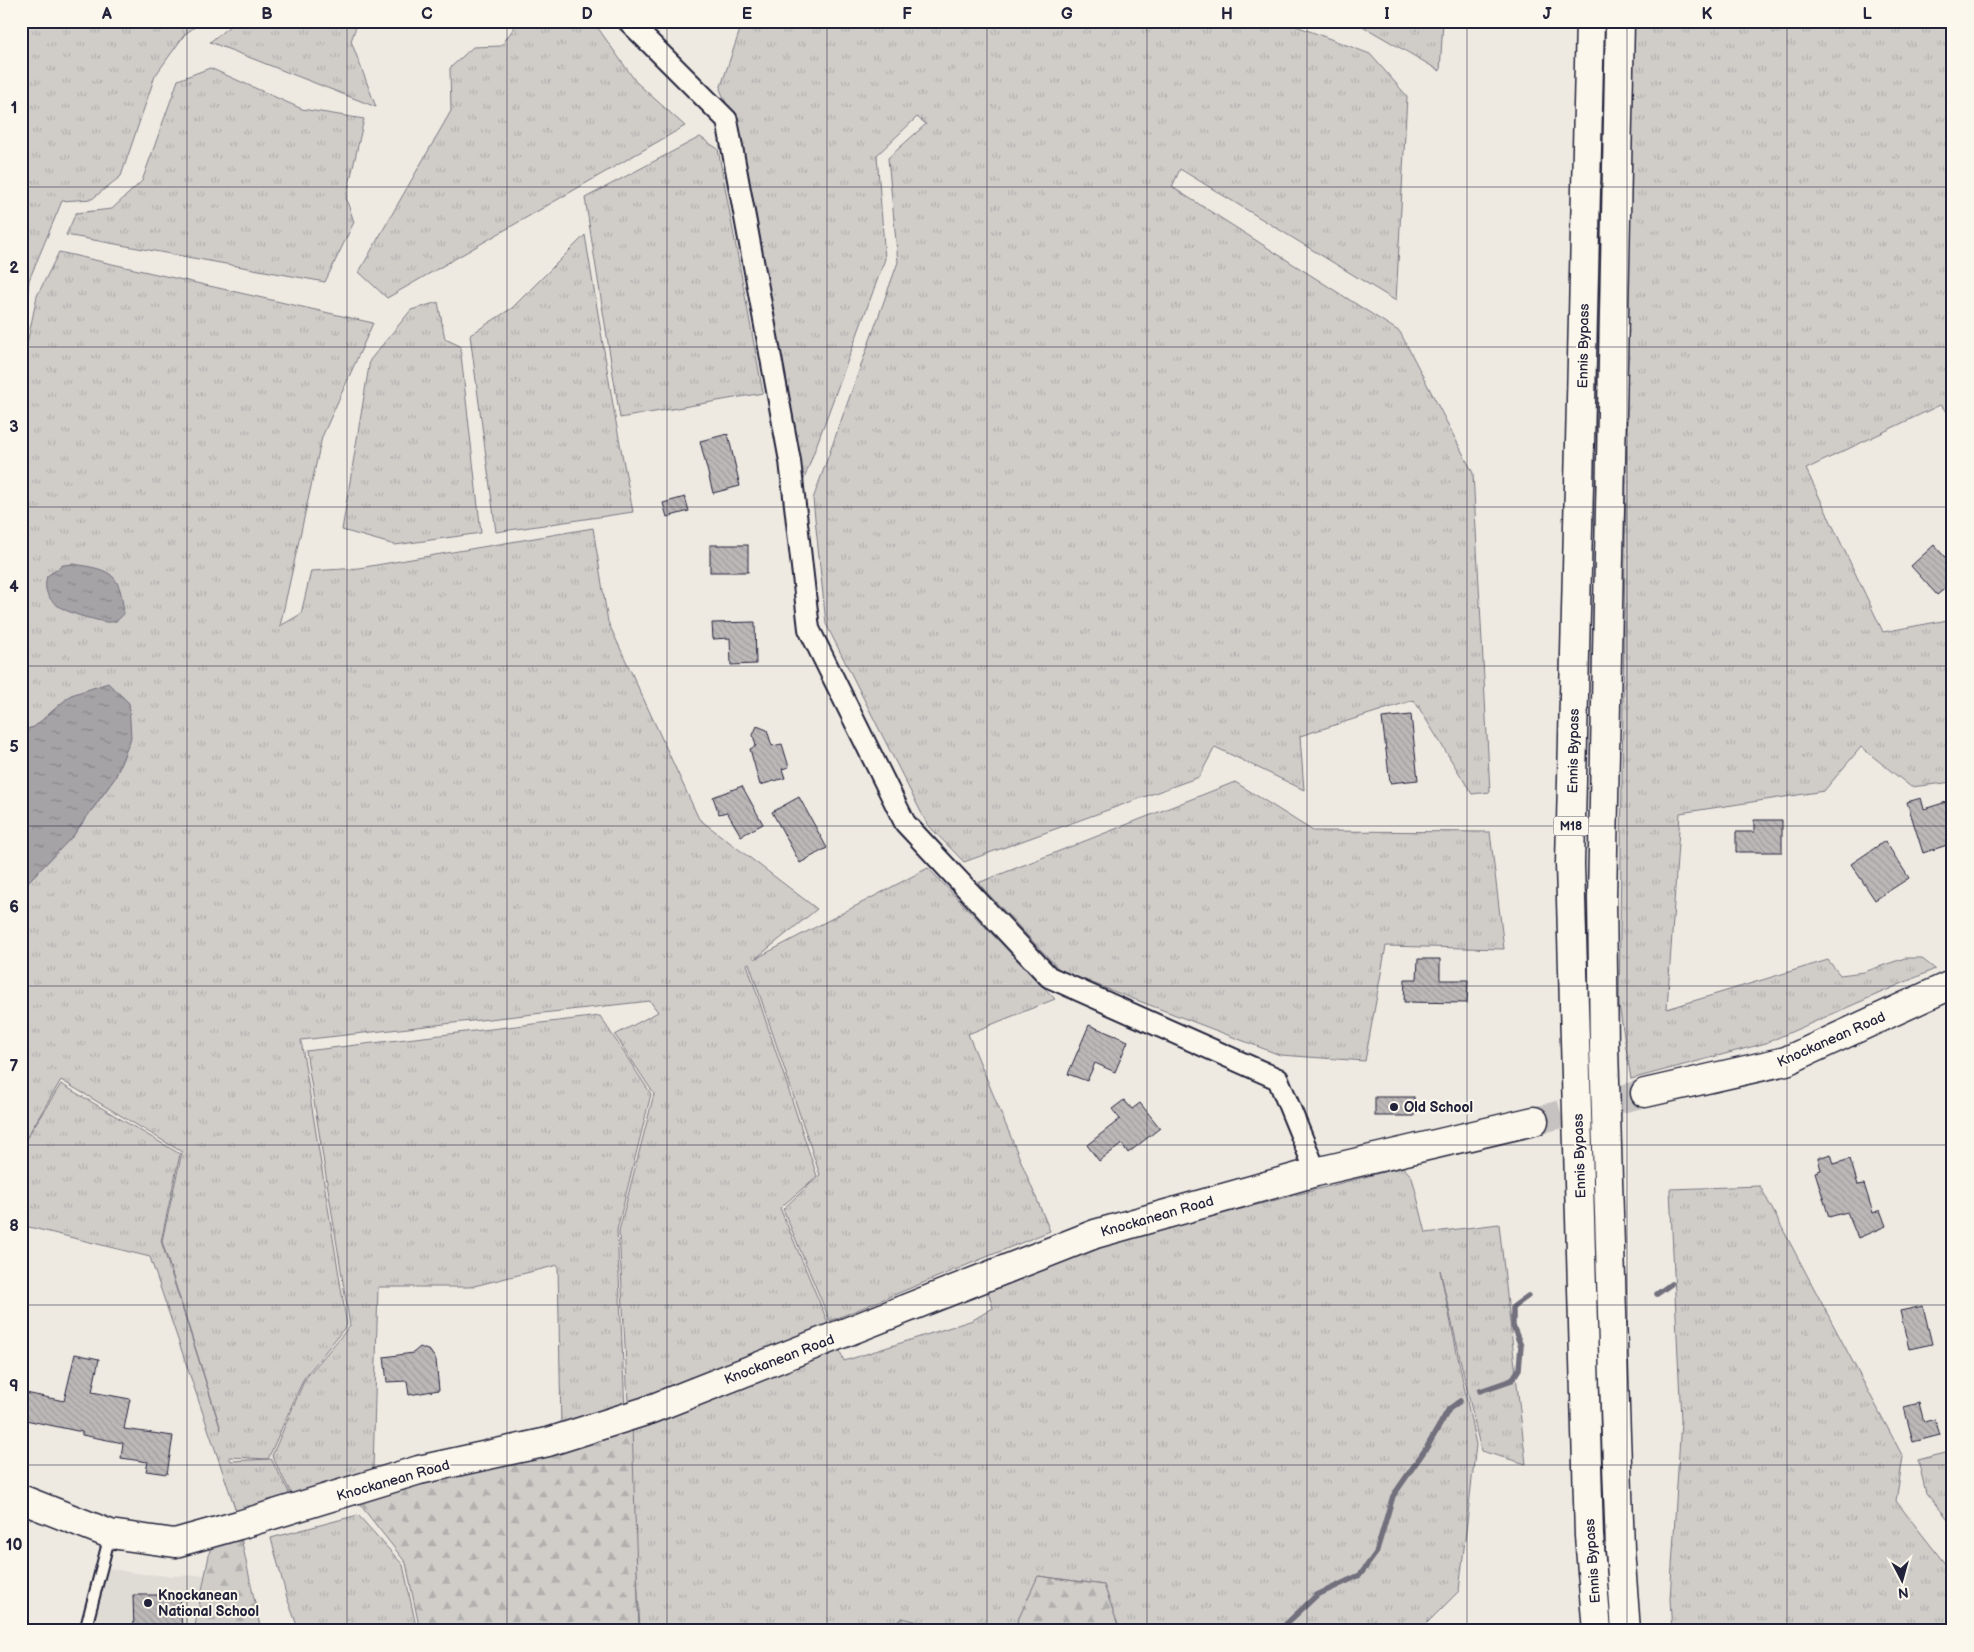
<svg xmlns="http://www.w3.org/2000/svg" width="1974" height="1652" font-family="'Balsamiq Sans',sans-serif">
	<defs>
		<pattern id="grass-tufts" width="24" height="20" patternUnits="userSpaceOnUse" patternTransform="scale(1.25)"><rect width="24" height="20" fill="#d0cdc9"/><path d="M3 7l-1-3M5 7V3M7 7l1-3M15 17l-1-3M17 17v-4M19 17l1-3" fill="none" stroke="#b2b0ae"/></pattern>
		<pattern id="forest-firs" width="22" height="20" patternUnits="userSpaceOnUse" patternTransform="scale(1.25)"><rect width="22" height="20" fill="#d0cdc9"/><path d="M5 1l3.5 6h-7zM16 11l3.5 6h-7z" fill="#b2b0ae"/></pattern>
		<pattern id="water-ripples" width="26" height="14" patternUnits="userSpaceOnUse" patternTransform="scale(1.25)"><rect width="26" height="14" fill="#a6a3a7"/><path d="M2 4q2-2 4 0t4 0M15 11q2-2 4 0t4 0" fill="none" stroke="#878489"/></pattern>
		<pattern id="building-back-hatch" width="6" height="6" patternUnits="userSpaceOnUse" patternTransform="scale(1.25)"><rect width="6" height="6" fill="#bcb8b8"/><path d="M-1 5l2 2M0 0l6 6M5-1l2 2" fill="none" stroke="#a19e9f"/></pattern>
	</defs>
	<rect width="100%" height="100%" fill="#eeeae2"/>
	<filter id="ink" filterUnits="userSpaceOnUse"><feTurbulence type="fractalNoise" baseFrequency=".02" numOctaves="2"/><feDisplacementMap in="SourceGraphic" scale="10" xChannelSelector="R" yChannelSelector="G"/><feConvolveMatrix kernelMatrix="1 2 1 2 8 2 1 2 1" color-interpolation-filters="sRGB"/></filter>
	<g filter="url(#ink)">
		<!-- built -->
		<polygon fill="#dfdbd5" points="103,1567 133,1573 169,1576 205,1575 194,1631 91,1631"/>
		<!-- grass -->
		<g fill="url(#grass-tufts)" stroke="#797882" fill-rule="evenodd">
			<polygon points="21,21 203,21 185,34 155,76 121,176 92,199 62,201 29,280 26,312 21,327"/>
			<polygon points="236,21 358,21 351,41 376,107 210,42"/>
			<polygon points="519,21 593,21 636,82 685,126 387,298 359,272 451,111 450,68 473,47 501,46"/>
			<polygon points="743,21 1283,21 1370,54 1407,96 1396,301 1180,169 1172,187 1400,332 1473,473 1490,792 1472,794 1414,700 1300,736 1304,790 1215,747 1199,777 964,862 927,824 826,624 813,499 898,262 888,158 926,124 917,117 877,155 885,259 800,490 733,119 720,89"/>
			<polygon points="1354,21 1443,21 1440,71"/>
			<polygon points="1632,21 1953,21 1953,417 1940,405 1806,469 1883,632 1953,619 1953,782 1911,787 1861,747 1824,791 1680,813 1667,1009 1828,960 1840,975 1864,972 1905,958 1921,958 1935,969 1766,1043 1631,1079 1619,1005"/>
			<polygon points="210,68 302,109 364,119 346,198 354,222 325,282 66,235 76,213 112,209 142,181 178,80"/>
			<polygon points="700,137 718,149 763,393 620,418 585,198"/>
			<polygon points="585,235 615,417 633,512 496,532 470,335 512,308"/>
			<path d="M59 252 373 323 322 437 280 626 301 614 311 571 359 568 593 528 608 622 699 819 817 909 755 959 928 868 1055 999 968 1034 1050 1231 830 1321 783 1209 820 1175 749 963 747 964 817 1176 780 1208 844 1361 973 1320 993 1308 987 1288 1099 1246 1403 1167 1412 1177 1426 1233 1499 1224 1526 1464 1481 1451 1440 1270 1476 1445 1459 1591 1419 1631H1120L1104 1585 1039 1576 1013 1631H953L902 1618 885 1631H640L619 1231 654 1094 615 1035 658 1012 650 1001 301 1040 347 1325 304 1378 268 1459 229 1457 231 1461 271 1459 292 1498 238 1517 150 1257 21 1225V889L73 836 115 778 131 738 71 695 34 727 21 731V372L37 296ZM61 1080 182 1152 162 1241 221 1430 161 1241 180 1154 61 1084 24 1142Z"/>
			<polygon points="438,302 445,339 460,346 481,533 395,545 342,530 370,360 411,310"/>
			<polygon points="1235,782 1313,831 1490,832 1504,949 1386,946 1365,1061 1280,1055 1061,971 978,883"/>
			<polygon points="600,1016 651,1094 617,1230 625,1411 561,1428 558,1265 470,1287 378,1287 373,1470 293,1497 272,1456 305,1379 350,1326 306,1051"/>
			<polygon points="1760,1186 1903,1457 1896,1501 1953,1574 1953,1631 1672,1631 1670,1599 1681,1420 1670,1189"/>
			<polygon points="1953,1451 1953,1525 1926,1493 1918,1460"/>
			<polygon points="358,1515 403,1565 417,1631 299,1631 287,1598 271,1538"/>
		</g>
		<!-- forest -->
		<g fill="url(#forest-firs)" stroke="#797882">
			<polygon points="632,1427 639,1631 420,1631 406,1563 358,1502"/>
			<polygon points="241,1538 261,1631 194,1631 211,1545"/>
			<polygon points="1038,1576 1104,1585 1120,1631 1013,1631"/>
			<polygon points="902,1618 953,1631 885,1631"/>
		</g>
		<!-- water -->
		<g fill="url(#water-ripples)" stroke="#716f7c">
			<path d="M73 564C113 570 120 573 124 614 120 618 117 622 111 622 104 623 95 619 88 618 67 612 39 603 47 576L63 565Z"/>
			<polygon points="108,683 129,703 131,738 115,778 73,836 21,889 21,731 34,727 71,695"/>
		</g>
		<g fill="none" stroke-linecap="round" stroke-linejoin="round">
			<!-- stream -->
			<g stroke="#716f7c" stroke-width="5.5">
				<polyline points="1657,1294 1671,1284"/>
				<polyline points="1480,1391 1512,1380 1519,1369 1521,1346 1513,1326 1513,1307 1528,1296"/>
				<polyline points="1275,1631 1285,1625 1317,1595 1360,1575 1376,1553 1393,1496 1427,1447 1449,1409 1460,1401"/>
			</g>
		</g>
		<!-- building -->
		<g fill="url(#building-back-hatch)" stroke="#22223b">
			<polygon points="728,434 740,486 713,493 700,441"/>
			<polygon points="685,497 689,511 667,517 663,503"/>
			<rect x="710" y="545" width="38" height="27"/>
			<polygon points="1934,545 1953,566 1953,582 1937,595 1911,566"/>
			<polygon points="755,622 756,664 731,665 730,638 713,639 712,623"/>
			<polygon points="1411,715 1418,780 1390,783 1382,718"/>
			<polygon points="757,726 767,730 772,746 782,744 789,767 782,769 785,778 760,785 750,749 756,746 753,735"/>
			<polygon points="742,786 763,824 741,836 727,812 719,814 713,797"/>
			<polygon points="799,797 827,848 800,863 772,812"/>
			<polygon points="1921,798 1924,809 1953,800 1953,843 1923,853 1907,802"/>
			<polygon points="1754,820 1782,820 1782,852 1736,852 1736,832 1754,832"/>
			<polygon points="1885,841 1909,878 1875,900 1851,864"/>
			<polygon points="1418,959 1440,959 1440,980 1468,980 1467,1003 1404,1002 1405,979 1417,979"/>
			<polygon points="1089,1025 1128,1041 1115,1072 1095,1063 1087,1081 1068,1074"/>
			<rect x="1375" y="1097" width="39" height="19"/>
			<polygon points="1124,1100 1132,1109 1140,1103 1160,1128 1128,1153 1122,1144 1099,1161 1087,1145 1120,1119 1112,1109"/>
			<polygon points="1831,1154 1834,1164 1850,1159 1858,1185 1864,1184 1873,1213 1880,1210 1886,1226 1858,1238 1847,1212 1829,1217 1815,1172 1821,1170 1818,1158"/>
			<polygon points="1923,1306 1932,1344 1909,1349 1900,1311"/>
			<polygon points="420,1347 430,1351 436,1360 439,1390 409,1395 407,1381 387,1382 384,1357 413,1353"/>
			<polygon points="75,1354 99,1359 92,1392 130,1399 124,1429 173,1436 167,1474 146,1471 148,1462 121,1458 123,1443 82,1435 82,1432 21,1419 21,1392 64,1401"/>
			<polygon points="1919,1403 1924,1422 1935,1419 1940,1435 1913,1442 1904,1407"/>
			<polygon points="133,1595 180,1595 182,1631 134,1631"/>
		</g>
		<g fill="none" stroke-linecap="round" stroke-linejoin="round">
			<!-- secondary-tunnel -->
			<polyline stroke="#c5c2c1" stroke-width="28" stroke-dasharray="28 14" stroke-linecap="butt" points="1534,1121 1645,1093"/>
			<defs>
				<polyline id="lane" points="85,1631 110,1535"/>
				<polyline id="street" points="628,21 727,120 790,461 809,629 905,823 1049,977 1278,1079 1316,1172"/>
				<g id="secondary">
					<polyline points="1645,1093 1786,1061 1953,984"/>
					<polyline points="21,1499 110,1534 175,1543 239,1525 419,1470 548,1442 646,1411 1095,1234 1316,1172 1534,1121"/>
				</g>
				<g id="highway">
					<polyline points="1590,21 1570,864 1589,1536 1597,1631"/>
					<polyline points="1620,21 1602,898 1604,1048 1614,1379 1620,1549 1626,1631"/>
				</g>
			</defs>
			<!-- lane casing -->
			<use href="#lane" stroke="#22223b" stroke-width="14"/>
			<!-- street casing -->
			<use href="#street" stroke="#22223b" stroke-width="24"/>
			<!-- secondary casing -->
			<use href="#secondary" stroke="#22223b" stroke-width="31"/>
			<!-- highway casing -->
			<use href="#highway" stroke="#22223b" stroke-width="31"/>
			<!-- lane -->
			<use href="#lane" stroke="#fbf7ec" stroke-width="10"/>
			<!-- street -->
			<use href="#street" stroke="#fbf7ec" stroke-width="20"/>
			<!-- secondary -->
			<use href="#secondary" stroke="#fbf7ec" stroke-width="28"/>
			<!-- highway -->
			<use href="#highway" stroke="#fbf7ec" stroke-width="28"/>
		</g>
	</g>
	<!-- grid -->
	<path fill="none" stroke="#22223b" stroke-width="1" stroke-opacity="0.55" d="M187 21V1631M347 21V1631M507 21V1631M667 21V1631M827 21V1631M987 21V1631M1147 21V1631M1307 21V1631M1467 21V1631M1627 21V1631M1787 21V1631M21 187H1953M21 347H1953M21 507H1953M21 666H1953M21 826H1953M21 986H1953M21 1145H1953M21 1305H1953M21 1465H1953"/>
	<!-- markers -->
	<g fill="#22223b" stroke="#fbf7ec" stroke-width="2">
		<circle cx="1394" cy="1107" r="5"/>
		<circle cx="148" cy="1603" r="5"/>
	</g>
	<g text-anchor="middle" stroke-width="4" stroke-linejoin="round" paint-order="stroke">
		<!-- shield labels -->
		<rect fill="#fbf7ec" stroke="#636270" stroke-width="1" x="1553.5" y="816.5" width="35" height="19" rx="4"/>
		<g font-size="12" font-weight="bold" fill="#22223b">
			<text x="1571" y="830">M18</text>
		</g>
		<!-- street labels -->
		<g font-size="14" fill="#22223b" stroke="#fbf7ec">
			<text transform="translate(1583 346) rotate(-89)" y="5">Ennis Bypass</text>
			<text transform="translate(1573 751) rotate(-89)" y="5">Ennis Bypass</text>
			<text transform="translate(1831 1039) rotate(-24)" y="5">Knockanean Road</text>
			<text transform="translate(1579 1156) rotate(-92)" y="5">Ennis Bypass</text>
			<text transform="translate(1157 1216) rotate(-16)" y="5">Knockanean Road</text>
			<text transform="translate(779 1359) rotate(-21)" y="5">Knockanean Road</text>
			<text transform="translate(393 1480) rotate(-16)" y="5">Knockanean Road</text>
			<text transform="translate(1592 1561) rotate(-94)" y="5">Ennis Bypass</text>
		</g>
		<!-- poi labels -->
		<g font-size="14" font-weight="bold" fill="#22223b" stroke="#fbf7ec" text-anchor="start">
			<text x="1404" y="1112">Old School</text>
			<text x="158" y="1600">Knockanean<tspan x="158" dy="16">National School</tspan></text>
		</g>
	</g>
	<!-- margin -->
	<rect width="1974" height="1652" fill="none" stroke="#fbf7ec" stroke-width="55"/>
	<!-- north arrow -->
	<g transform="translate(1902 1580) rotate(174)" stroke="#fbf7ec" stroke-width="4" paint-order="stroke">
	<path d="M0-4L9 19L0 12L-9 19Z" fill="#22223b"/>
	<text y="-8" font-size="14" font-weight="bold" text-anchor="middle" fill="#22223b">N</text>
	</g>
	<rect x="28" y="28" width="1918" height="1596" fill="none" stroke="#22223b" stroke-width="2"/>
	<g font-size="16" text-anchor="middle" font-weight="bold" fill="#22223b">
		<text x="107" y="19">A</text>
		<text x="267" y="19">B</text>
		<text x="427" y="19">C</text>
		<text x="587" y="19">D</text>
		<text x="747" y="19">E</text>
		<text x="907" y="19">F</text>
		<text x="1067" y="19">G</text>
		<text x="1227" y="19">H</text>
		<text x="1387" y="19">I</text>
		<text x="1547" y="19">J</text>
		<text x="1707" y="19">K</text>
		<text x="1867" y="19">L</text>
		<text x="14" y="113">1</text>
		<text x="14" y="273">2</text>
		<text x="14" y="432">3</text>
		<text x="14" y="592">4</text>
		<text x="14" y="752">5</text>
		<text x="14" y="912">6</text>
		<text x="14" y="1071">7</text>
		<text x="14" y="1231">8</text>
		<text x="14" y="1391">9</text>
		<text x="14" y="1550">10</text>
	</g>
</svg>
